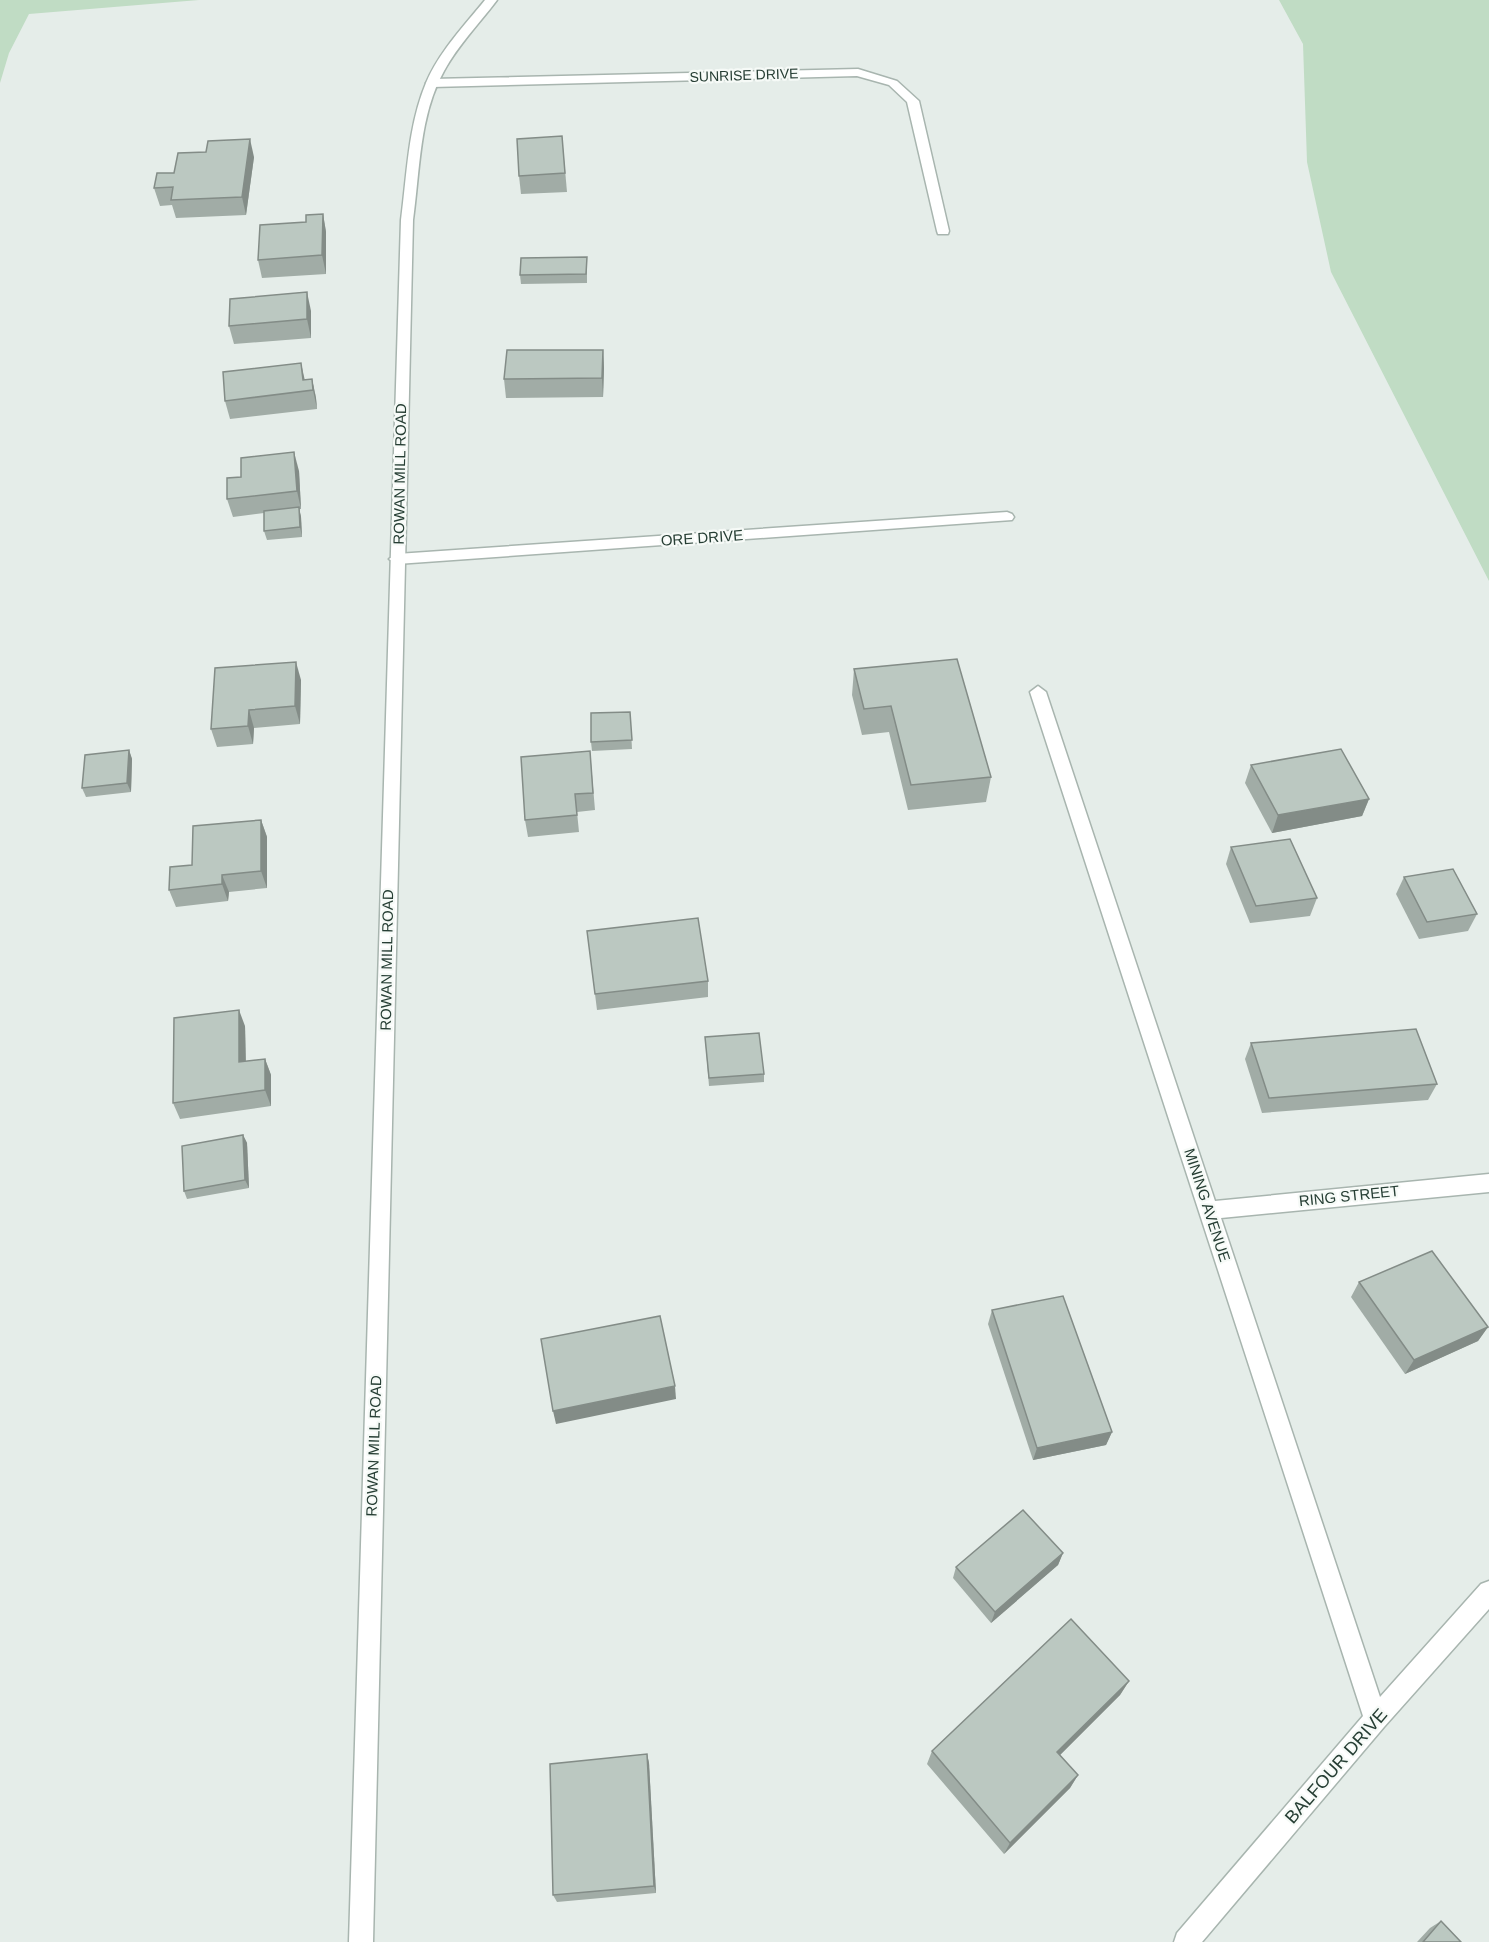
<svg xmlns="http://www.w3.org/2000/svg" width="1489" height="1942" font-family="Arial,sans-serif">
	<rect width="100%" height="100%" fill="#e5ede9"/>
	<!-- green -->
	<g fill="#c0dcc4">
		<polygon points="0,0 199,0 29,14 9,53 0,83"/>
		<polygon points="1279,0 1489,0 1489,581 1331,272 1307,162 1303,44"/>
	</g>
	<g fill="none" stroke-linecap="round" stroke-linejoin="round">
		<defs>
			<g id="minor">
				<polygon points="858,69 897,81 919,101 949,231 948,234 938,234 937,231 907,102 889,85 857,76 432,87 426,83 432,79"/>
				<polygon points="1007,512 1012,514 1014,517 1012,520 397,564 389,559 397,554"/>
				<polygon points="1038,686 1046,692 1215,1201 1489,1174 1489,1192 1221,1218 1380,1697 1481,1584 1489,1581 1489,1609 1384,1727 1202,1942 1174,1942 1177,1933 1363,1716 1030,692"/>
			</g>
			<path id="tertiary" d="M485 0H497C479 24 458 45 444 71 419 115 420 171 413 220L373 1942H349L401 220C407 175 408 126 426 83 439 52 464 26 485 0Z"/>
		</defs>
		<!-- minor casing -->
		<use href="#minor" stroke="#a8b5af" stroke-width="3"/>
		<!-- tertiary casing -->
		<use href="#tertiary" stroke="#a8b5af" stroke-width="3"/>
		<!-- minor -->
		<use href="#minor" fill="#fff" fill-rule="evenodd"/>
		<!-- tertiary -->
		<use href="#tertiary" fill="#fff" fill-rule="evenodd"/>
	</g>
	<!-- wall -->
	<g fill="#a1aca6">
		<polygon points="562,136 567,192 521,194 519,176"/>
		<polygon points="254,157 246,215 176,218 172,205 160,206 154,188 174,173"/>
		<polygon points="323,214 326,232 326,274 262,278 258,260 306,222"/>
		<polygon points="587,257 587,283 521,284 520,275"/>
		<polygon points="311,311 311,338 234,344 229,326"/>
		<polygon points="603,350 604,368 603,397 506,398 504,379"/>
		<polygon points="312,379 316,398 317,409 230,419 225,401 305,380"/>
		<polygon points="299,471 301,509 299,509 301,517 302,537 267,540 264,531 264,513 233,517 227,499"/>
		<polygon points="854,669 991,777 986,802 908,810 889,732 862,735 852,695"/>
		<polygon points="301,680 300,724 254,728 253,744 217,747 211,729"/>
		<polygon points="630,712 632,749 592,751 591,742"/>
		<polygon points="129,750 132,759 131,792 86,797 82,788"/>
		<polygon points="590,751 595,810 577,812 579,832 528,837 525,820"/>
		<polygon points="1251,765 1369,799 1362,816 1272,833 1245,783"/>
		<polygon points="261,820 267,837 267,888 229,892 228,901 176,907 169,890 192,865"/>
		<polygon points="1231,847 1317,898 1310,916 1250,923 1226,864"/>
		<polygon points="1404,877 1477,914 1468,931 1419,939 1396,894"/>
		<polygon points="587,931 708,981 708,997 597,1010"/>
		<polygon points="245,1026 246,1061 265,1059 271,1075 271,1106 180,1119 173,1103"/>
		<polygon points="705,1037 764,1074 764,1082 709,1086"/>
		<polygon points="1251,1043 1437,1084 1428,1100 1262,1113 1245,1059"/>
		<polygon points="243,1135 247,1143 249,1188 187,1199 184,1191"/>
		<polygon points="1359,1282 1488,1327 1478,1341 1405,1374 1351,1297"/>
		<polygon points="992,1310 1112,1432 1106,1445 1033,1460 988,1324"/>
		<polygon points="1063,1553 1058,1565 991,1623 953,1578 956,1567"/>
		<polygon points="1129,1681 1120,1695 1060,1755 1078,1775 1070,1788 1004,1854 927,1764 932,1751"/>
		<polygon points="647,1754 649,1763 656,1893 557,1902 553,1895"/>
		<polygon points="1441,1921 1461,1942 1417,1942 1430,1928"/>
	</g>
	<!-- shaded-wall -->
	<g fill="#838c87">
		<polygon points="250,139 254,157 246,215 242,197"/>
		<polygon points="323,214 326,232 326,274 322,255"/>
		<polygon points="307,292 311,311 311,338 307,319"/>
		<polygon points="603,350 604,368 603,397 602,378"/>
		<polygon points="301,363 305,381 303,380"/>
		<polygon points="312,379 316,398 317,409 313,390"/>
		<polygon points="294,452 299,471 301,509 297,491"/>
		<polygon points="299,507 301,517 302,537 300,527"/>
		<polygon points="296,662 301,680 300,724 295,706"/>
		<polygon points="249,710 254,728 253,744 248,726"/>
		<polygon points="129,750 132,759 131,792 127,783"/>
		<polygon points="1369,799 1362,816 1272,833 1278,815"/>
		<polygon points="261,820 267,837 267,888 261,871"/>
		<polygon points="222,875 229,892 228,901 222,884"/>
		<polygon points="239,1010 245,1026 246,1078 239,1062"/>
		<polygon points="265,1059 271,1075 271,1106 265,1090"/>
		<polygon points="243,1135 247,1143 249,1188 245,1180"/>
		<polygon points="1488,1327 1478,1341 1405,1374 1414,1360"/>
		<polygon points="675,1386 676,1399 556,1424 553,1411"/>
		<polygon points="1112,1432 1106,1445 1033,1460 1037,1448"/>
		<polygon points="1063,1553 1058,1565 991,1623 995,1612"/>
		<polygon points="1129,1681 1120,1695 1050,1765 1057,1752"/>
		<polygon points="647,1754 649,1763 656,1893 654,1886"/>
		<polygon points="1078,1775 1070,1788 1004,1854 1010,1843"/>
	</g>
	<!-- building -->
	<g fill="#bbc8c1" stroke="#838c87" stroke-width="1.5">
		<polygon points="562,136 565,173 519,176 517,139"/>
		<polygon points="250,139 242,197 171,200 173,187 154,188 157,173 174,173 178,153 206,152 208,141"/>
		<polygon points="323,214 322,255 258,260 260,225 306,222 306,215"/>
		<polygon points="587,257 586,274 520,275 521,258"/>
		<polygon points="307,292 307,319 229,326 230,299"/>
		<polygon points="507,350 603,350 602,378 504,379"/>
		<polygon points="301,363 303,380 312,379 313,390 225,401 223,372"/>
		<polygon points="294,452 297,491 227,499 227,478 241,477 241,458"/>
		<polygon points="299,507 300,527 264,531 264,511"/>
		<polygon points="957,659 991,777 911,785 891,706 864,709 854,669"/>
		<polygon points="296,662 295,706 249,710 248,726 211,729 215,668"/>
		<polygon points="630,712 632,740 591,742 591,713"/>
		<polygon points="1341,749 1369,799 1278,815 1251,765"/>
		<polygon points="129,750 127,783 82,788 85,755"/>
		<polygon points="590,751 593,793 575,794 577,815 525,820 521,757"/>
		<polygon points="261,820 261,871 222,875 222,884 169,890 170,867 192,865 193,826"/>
		<polygon points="1290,839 1317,898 1256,906 1231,847"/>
		<polygon points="1453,869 1477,914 1427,922 1404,877"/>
		<polygon points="698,918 708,981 595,994 587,931"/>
		<polygon points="239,1010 239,1062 265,1059 265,1090 173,1103 174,1018"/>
		<polygon points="1416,1029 1437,1084 1269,1098 1251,1043"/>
		<polygon points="759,1033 764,1074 709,1078 705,1037"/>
		<polygon points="243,1135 245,1180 184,1191 182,1146"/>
		<polygon points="1432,1251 1488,1327 1414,1360 1359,1282"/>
		<polygon points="1063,1296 1112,1432 1037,1448 992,1310"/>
		<polygon points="660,1316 675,1386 553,1411 541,1339"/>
		<polygon points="1023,1510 1063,1553 995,1612 956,1567"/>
		<polygon points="1071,1619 1129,1681 1057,1752 1078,1775 1010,1843 932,1751"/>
		<polygon points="647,1754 654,1886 553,1895 550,1764"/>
		<polygon points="1441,1921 1461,1942 1423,1942"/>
	</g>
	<g text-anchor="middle" stroke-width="4.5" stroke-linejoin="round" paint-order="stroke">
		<!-- far-street labels -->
		<g font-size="14" fill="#263e34" stroke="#f6faf7">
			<text transform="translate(744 75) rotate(-2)" y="5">SUNRISE DRIVE</text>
		</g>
		<!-- street labels -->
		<g font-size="15" fill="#263e34" stroke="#f6faf7">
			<text transform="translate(400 474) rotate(-89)" y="5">ROWAN MILL ROAD</text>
			<text transform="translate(702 538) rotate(-4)" y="5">ORE DRIVE</text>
			<text transform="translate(387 960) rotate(-89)" y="5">ROWAN MILL ROAD</text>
			<text transform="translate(1349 1196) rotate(-6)" y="5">RING STREET</text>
			<text transform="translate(1207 1205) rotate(72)" y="5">MINING AVENUE</text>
			<text transform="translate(374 1446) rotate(-88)" y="5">ROWAN MILL ROAD</text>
		</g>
		<!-- near-street labels -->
		<g font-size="18" fill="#263e34" stroke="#f6faf7">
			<text transform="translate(1336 1766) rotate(-49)" y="6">BALFOUR DRIVE</text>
		</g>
	</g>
</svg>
